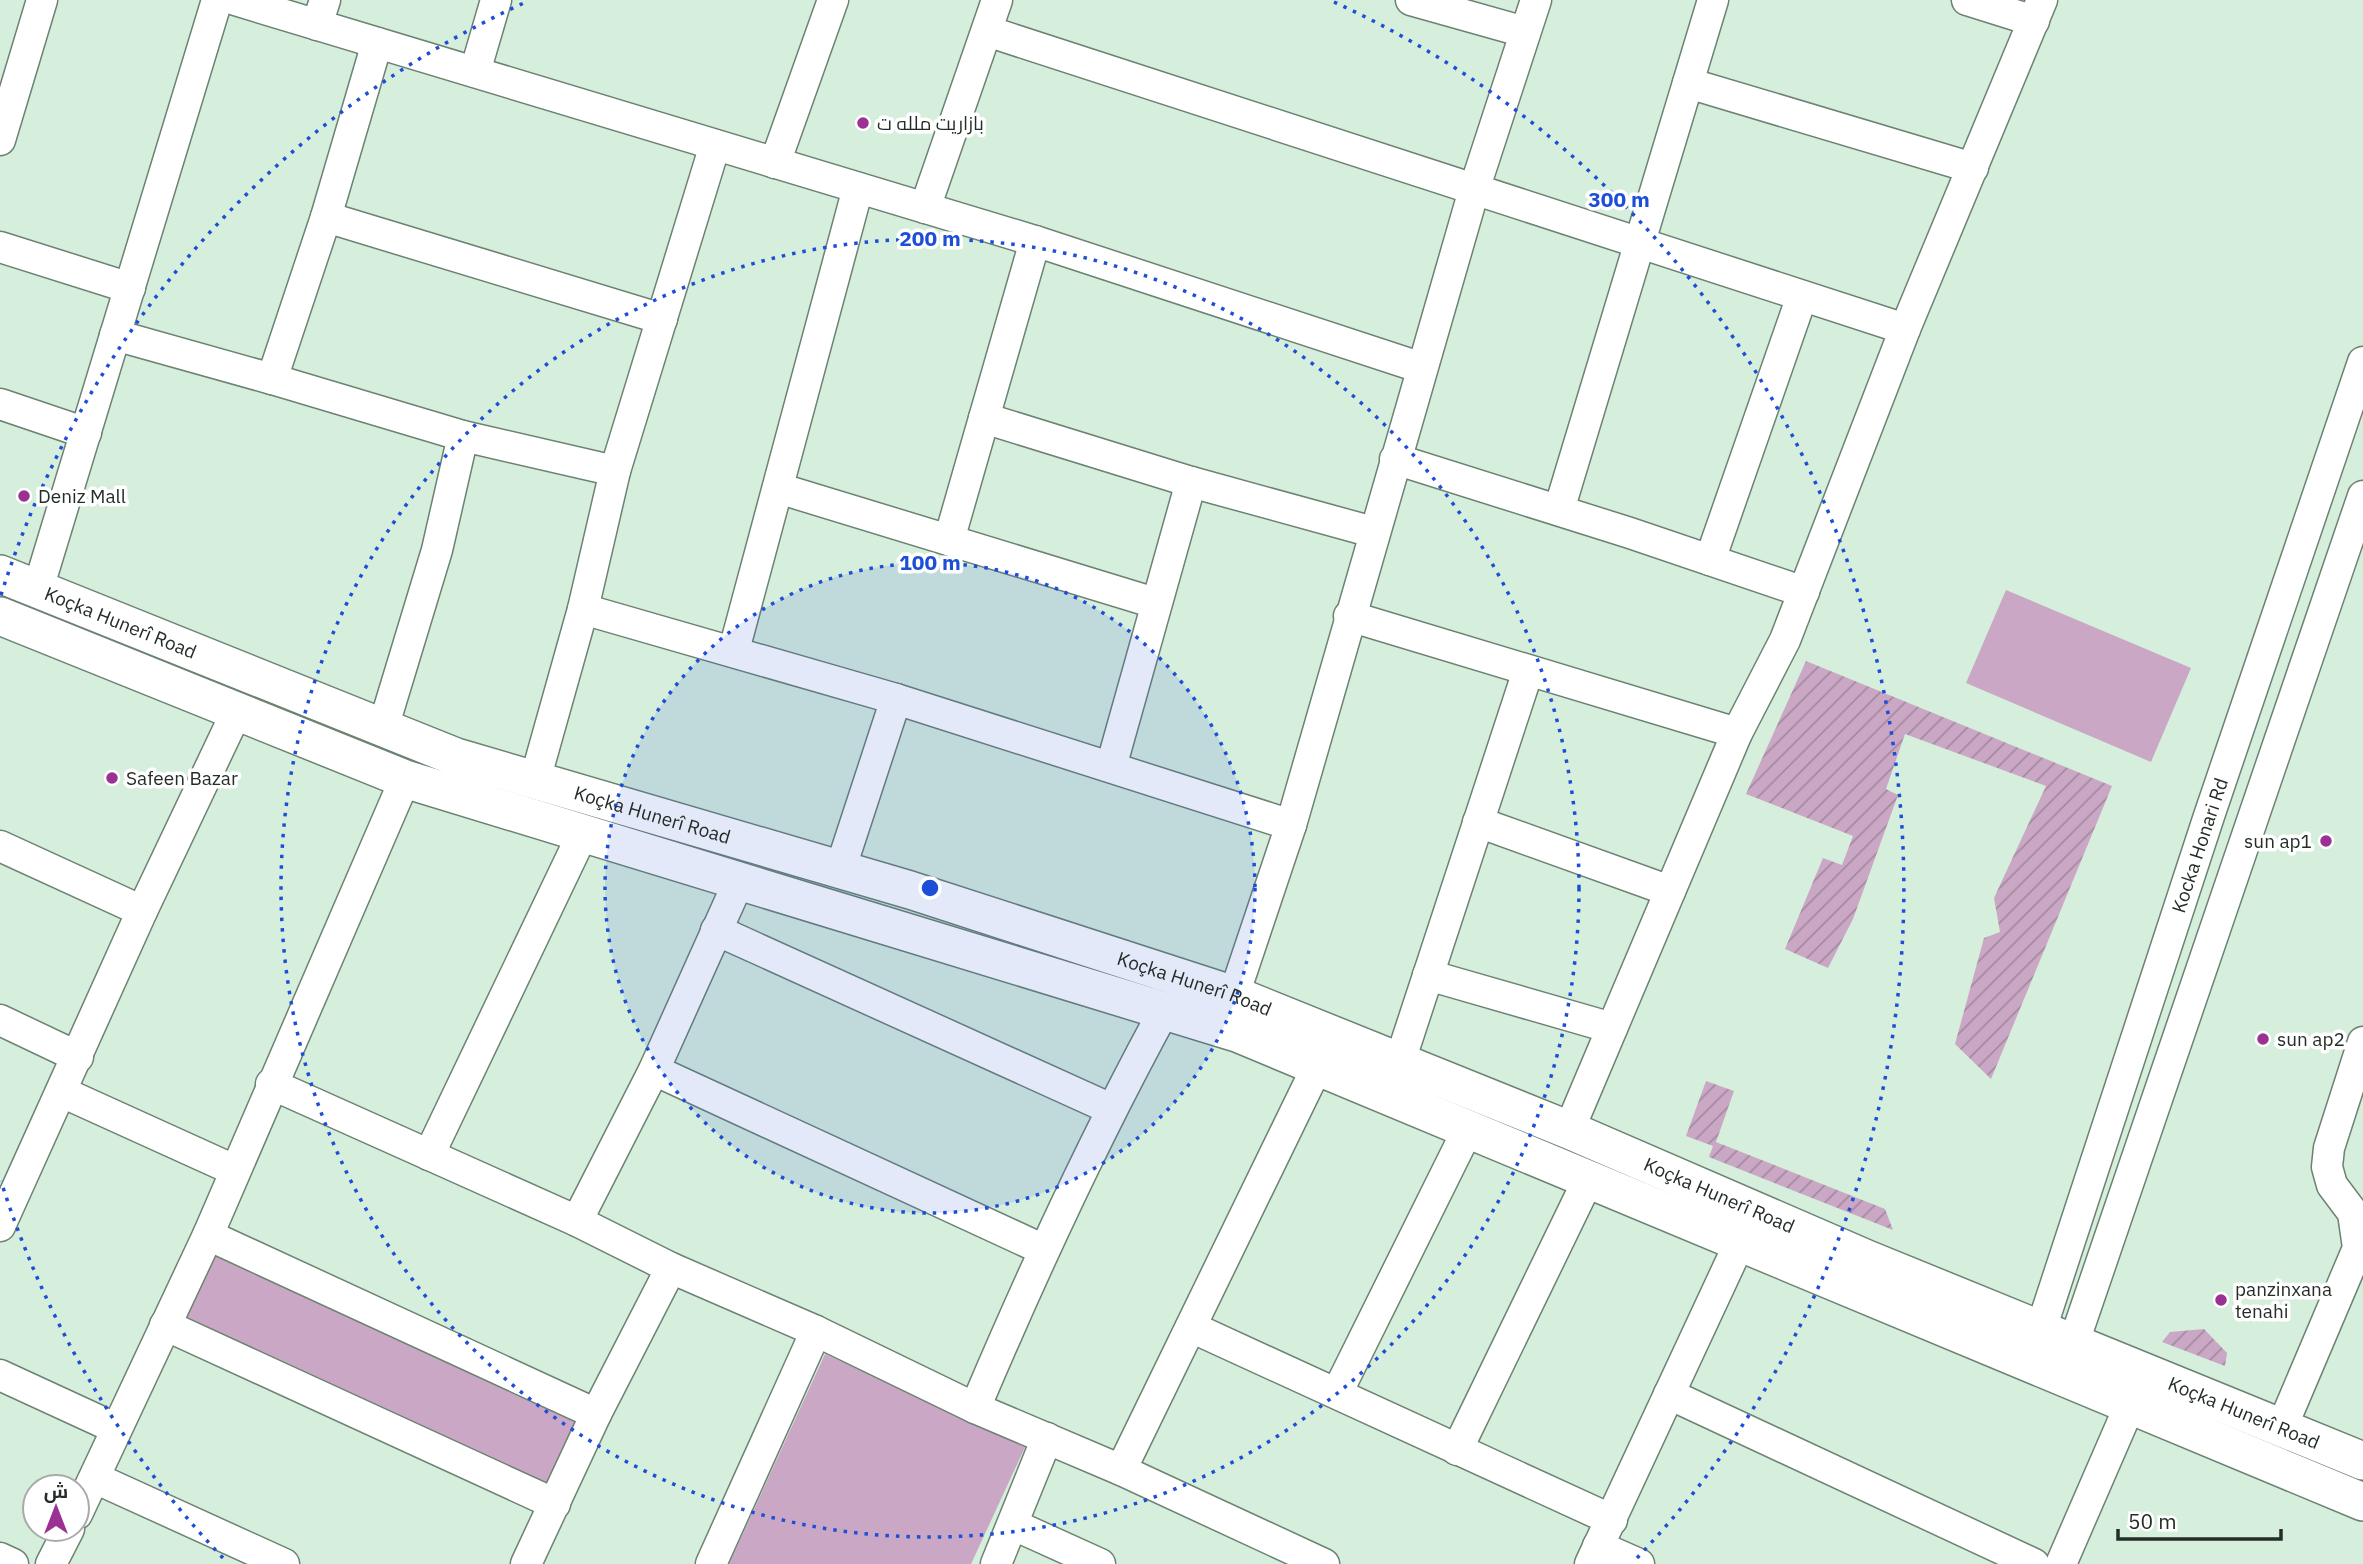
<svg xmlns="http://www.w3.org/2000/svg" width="2363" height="1564" font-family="'IBM Plex Sans',Cairo,sans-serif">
	<defs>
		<pattern id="garden-furrows" width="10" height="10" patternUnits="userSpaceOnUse" patternTransform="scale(1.75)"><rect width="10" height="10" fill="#caa8c5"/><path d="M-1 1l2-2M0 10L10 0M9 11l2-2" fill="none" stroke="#a489a0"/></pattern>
	</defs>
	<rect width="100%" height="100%" fill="#d6eedc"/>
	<!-- grass -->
	<g fill="#caa8c5">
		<polygon points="2006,590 2191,668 2151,762 1966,683"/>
		<polygon points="215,1248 580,1418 547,1489 182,1319"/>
		<polygon points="825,1354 1026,1445 971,1564 729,1564"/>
	</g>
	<!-- garden -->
	<g fill="url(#garden-furrows)">
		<polygon points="1806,661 2112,786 1991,1079 1955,1044 1984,938 2000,932 1994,898 2046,786 1905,734 1886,789 1898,795 1853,919 1828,968 1785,949 1823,858 1842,865 1853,836 1746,794"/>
		<polygon points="1706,1081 1734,1091 1716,1142 1885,1209 1893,1230 1709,1157 1713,1146 1686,1136"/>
		<polygon points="2204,1329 2227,1353 2225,1366 2162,1342 2170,1332"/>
	</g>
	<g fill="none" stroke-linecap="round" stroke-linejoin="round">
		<defs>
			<g id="minor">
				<polyline points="235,0 1035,241 1422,368"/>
				<polyline points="1411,0 1525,32"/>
				<polyline points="1967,0 2034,21"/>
				<polyline points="317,25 325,0"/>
				<polyline points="987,31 1905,329 1785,640 1737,733 1569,1130"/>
				<polyline points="475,72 496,0"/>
				<polyline points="1688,83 1973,168"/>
				<polyline points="0,140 42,0"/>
				<polyline points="775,163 833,0"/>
				<polyline points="925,208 997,0"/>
				<polyline points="326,217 377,43"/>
				<polyline points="0,247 130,288"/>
				<polyline points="1905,329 2042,0"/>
				<polyline points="115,335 272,379 326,217 662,319"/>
				<polyline points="272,379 463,436"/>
				<polyline points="0,404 86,433"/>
				<polyline points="984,418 1191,482 1373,532"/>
				<polyline points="1395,459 1630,533 1804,592"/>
				<polyline points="778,488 1155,603"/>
				<polyline points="1559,510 1713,0"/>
				<polyline points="949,540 1035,241"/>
				<polyline points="1710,560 1802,296"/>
				<polyline points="38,589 217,0"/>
				<polyline points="583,609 896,699 1291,825"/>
				<polyline points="1349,616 1737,733"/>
				<polyline points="734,650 858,188"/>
				<polyline points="383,728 437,550 463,436 615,471"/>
				<polyline points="1111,767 1191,482"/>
				<polyline points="535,780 583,609 615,471 715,145"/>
				<polyline points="1478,822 1670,891"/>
				<polyline points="0,846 142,911"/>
				<polyline points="840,870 896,699"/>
				<polyline points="716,930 1111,1109"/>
				<polyline points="1428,975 1612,1028"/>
				<polyline points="1234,995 1291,825 1474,190 1536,0"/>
				<polyline points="0,1020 78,1057"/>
				<polyline points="1400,1061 1528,671"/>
				<polyline points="654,1070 1042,1249"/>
				<polyline points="271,1084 577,1221 671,1268 816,1331 975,1408 1121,1470 1324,1564"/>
				<polyline points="62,1092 234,1170"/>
				<polyline points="429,1155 583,833"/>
				<polyline points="577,1221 654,1070 739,881"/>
				<polyline points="0,1226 142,911 237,711"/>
				<polyline points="208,1235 596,1414"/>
				<polyline points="165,1325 555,1504"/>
				<polyline points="1191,1327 1612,1520"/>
				<path id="s1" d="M2041 1329 2209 816 2363 362"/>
				<polyline points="2074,1342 2363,496"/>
				<polyline points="0,1375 115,1428"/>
				<polyline points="1337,1393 1469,1127"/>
				<polyline points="1669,1394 2034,1564"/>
				<path d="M975 1408C1033 1271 1094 1139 1165 1009"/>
				<polyline points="2282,1427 2358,1248 2353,1213 2332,1185 2327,1167 2329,1148 2363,1042"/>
				<polyline points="1457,1450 1589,1178"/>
				<polyline points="1121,1470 1318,1065"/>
				<polyline points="95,1478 284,1564"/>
				<polyline points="77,1514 208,1235 405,779"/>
				<polyline points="1014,1525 1100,1564"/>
				<polyline points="1598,1546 1639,1564"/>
				<polyline points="0,1558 13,1564"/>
				<polyline points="51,1564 69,1529"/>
				<polyline points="526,1564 596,1414 671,1268"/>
				<polyline points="711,1564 816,1331"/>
				<polyline points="996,1564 1047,1438"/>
				<polyline points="1590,1564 1740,1242"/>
				<polyline points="2061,1564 2130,1405"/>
			</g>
			<g id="major">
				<path id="s2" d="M0 574 456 757 910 890 1234 995 1569 1130 1867 1259 2363 1461"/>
				<polyline points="0,616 405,779 1237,1033 2363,1502"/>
			</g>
		</defs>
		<!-- minor casing -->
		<use href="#minor" stroke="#6c8272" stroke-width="33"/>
		<!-- major casing -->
		<use href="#major" stroke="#6c8272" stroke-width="40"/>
		<!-- minor -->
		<use href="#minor" stroke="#fff" stroke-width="30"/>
		<!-- major -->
		<use href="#major" stroke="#fff" stroke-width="37"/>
	</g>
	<!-- distance rings -->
	<circle cx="930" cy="888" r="325" fill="#1d4ed8" fill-opacity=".12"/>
	<g fill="none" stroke="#1d4ed8" stroke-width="3.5" stroke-dasharray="3.5 7">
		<circle cx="930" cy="888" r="325"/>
		<circle cx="930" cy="888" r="649"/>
		<path d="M223 1558A974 974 0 0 1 1 1181M1 595A974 974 0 0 1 526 2M1334 2A974 974 0 0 1 1637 1558"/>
	</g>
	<!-- markers -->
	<g fill="#9b3193" stroke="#fff" stroke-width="2.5">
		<circle cx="863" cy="123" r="7"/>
		<circle cx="24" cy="496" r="7"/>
		<circle cx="112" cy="778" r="7"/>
		<circle cx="2326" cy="841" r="7"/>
		<circle cx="2263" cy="1039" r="7"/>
		<circle cx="2221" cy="1300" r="7"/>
	</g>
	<g text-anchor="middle" stroke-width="7" stroke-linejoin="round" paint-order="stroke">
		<!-- poi labels -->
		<g font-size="19" fill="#242e27" stroke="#fff" text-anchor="start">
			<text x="877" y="130">بازاريت ملله ت</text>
			<text x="38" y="503">Deniz Mall</text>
			<text x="126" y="785">Safeen Bazar</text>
			<text x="2312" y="848" text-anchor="end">sun ap1</text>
			<text x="2277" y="1046">sun ap2</text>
			<text x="2235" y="1296">panzinxana<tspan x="2235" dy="22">tenahi</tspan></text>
		</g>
		<!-- street labels -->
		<g font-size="19" fill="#242e27" stroke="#fff">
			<text dy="7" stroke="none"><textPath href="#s2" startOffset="130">Koçka Hunerî Road</textPath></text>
			<text dy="7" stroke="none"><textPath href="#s2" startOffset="696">Koçka Hunerî Road</textPath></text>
			<text dy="7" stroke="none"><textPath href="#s1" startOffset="509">Kocka Honari Rd</textPath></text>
			<text dy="7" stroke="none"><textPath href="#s2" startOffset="1264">Koçka Hunerî Road</textPath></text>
			<text dy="7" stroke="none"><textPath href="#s2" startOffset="1830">Koçka Hunerî Road</textPath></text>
			<text dy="7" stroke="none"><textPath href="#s2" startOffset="2398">Koçka Hunerî Road</textPath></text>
		</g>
	</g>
	<circle cx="930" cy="888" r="10" fill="#1d4ed8" stroke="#fff" stroke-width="3.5"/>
	<g font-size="21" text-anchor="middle" font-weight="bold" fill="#1d4ed8" stroke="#fff" stroke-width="7" stroke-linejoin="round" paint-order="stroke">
		<text x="1619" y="207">300 m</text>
		<text x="930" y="246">200 m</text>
		<text x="930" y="570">100 m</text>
	</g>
	<!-- north arrow -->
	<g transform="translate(56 1508)"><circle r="33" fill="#ffffff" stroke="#a7aba9" stroke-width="2"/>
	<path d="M0-5L12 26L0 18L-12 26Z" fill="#9b3193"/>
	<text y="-10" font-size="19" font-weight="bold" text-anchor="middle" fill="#242e27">ش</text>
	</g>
	<!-- scale -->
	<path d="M2118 1529v10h163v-10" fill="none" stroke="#242e27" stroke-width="3.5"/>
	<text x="2128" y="1529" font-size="21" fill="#242e27" stroke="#ffffff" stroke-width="5" paint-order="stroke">50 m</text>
</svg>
